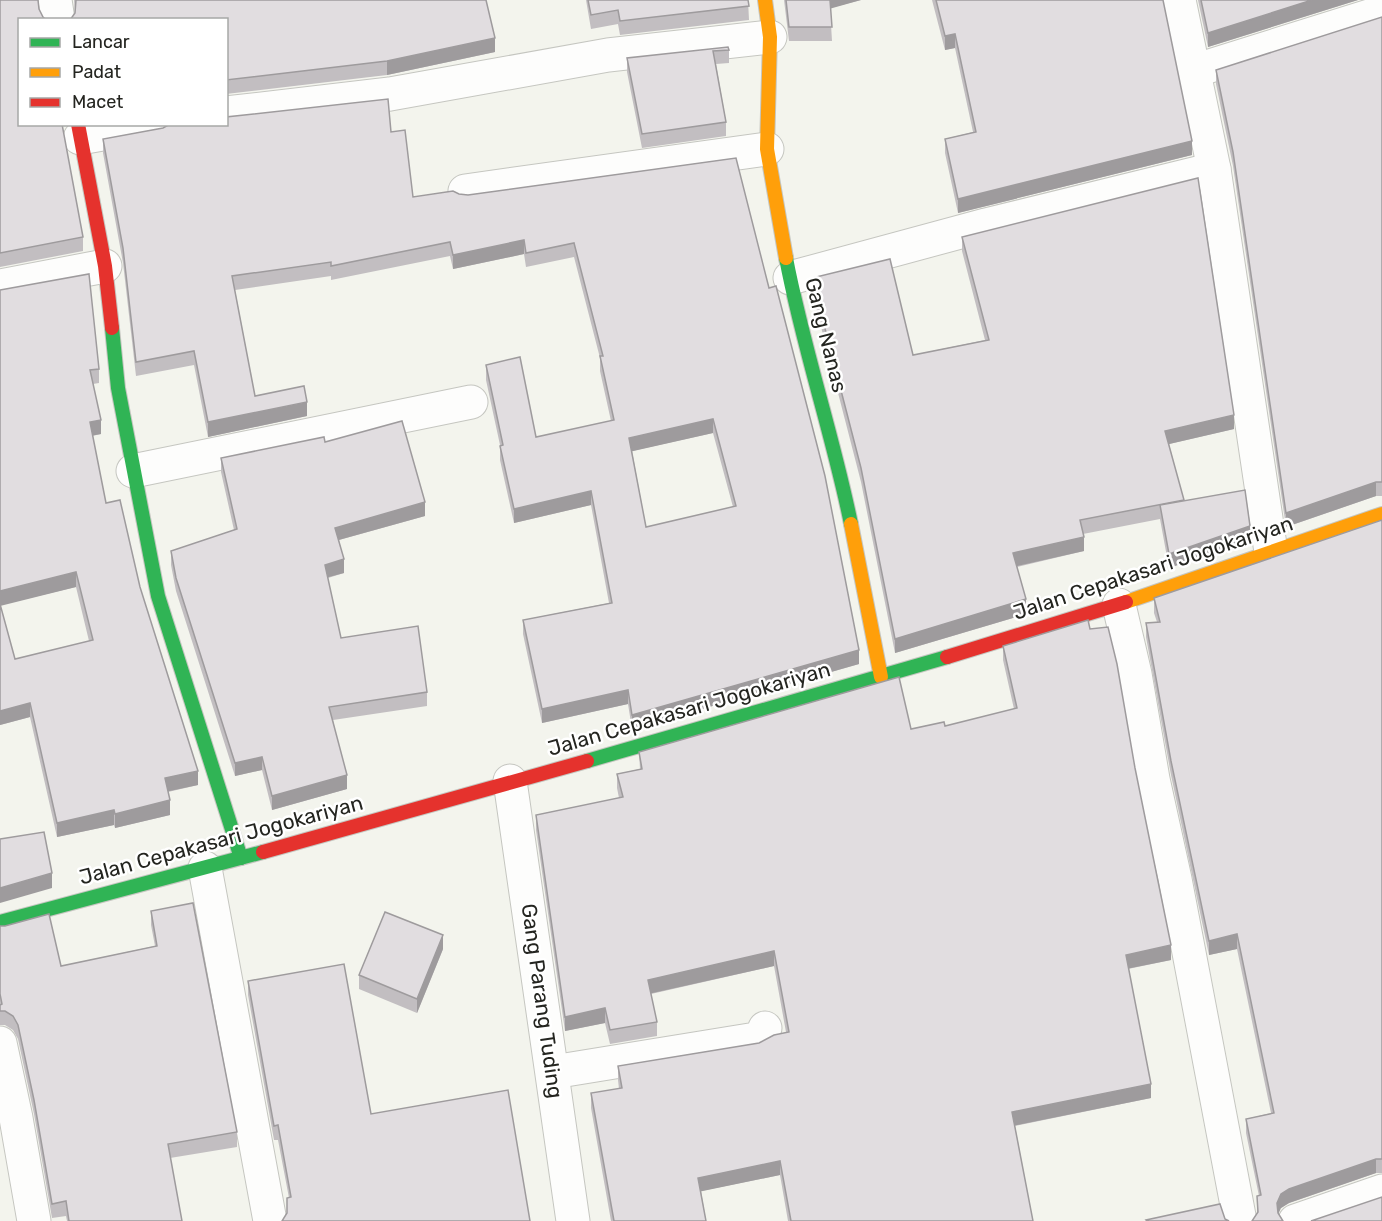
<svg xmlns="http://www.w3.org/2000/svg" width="1382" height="1221" font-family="Rubik,sans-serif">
	<rect width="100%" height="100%" fill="#f3f4ed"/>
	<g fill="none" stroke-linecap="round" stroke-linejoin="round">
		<defs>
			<g id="street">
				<polyline points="55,0 58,20"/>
				<polyline points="1179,0 1214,169 1271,552"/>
				<polyline points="1194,71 1382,12"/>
				<polyline points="226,113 390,94 608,55 770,37"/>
				<polyline points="80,138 159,124"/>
				<polyline points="465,191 767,149"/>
				<polyline points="790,278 986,225 1214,169"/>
				<polyline points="0,286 105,266"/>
				<polyline points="133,471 471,402"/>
				<polyline points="1119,605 1135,674 1153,779 1175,879 1240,1221"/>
				<polyline points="510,781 573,1221"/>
				<polyline points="205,868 270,1221"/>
				<polyline points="0,1043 16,1118 34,1221"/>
				<polyline points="553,1072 756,1039 762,1035 765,1028"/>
				<polyline points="1295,1221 1382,1191"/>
			</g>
			<g id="fast">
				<path d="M786 258C803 348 833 435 851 524"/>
				<polyline points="112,328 118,388 158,596 241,858"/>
				<polyline points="587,761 947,657"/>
				<polyline points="0,922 263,852"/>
			</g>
			<g id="slow">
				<polyline points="765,0 770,37 767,149 786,258"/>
				<polyline points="851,524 881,677"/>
				<polyline points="1126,602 1382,514"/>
			</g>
			<g id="jam">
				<polyline points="78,124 105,266 112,328"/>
				<polyline points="947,657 1126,602"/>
				<polyline points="263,852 587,761"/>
			</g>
		</defs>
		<!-- street casing -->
		<use href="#street" stroke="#c5c6c0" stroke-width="35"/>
		<!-- fast casing -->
		<use href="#fast" stroke="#c5c6c0" stroke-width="16"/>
		<!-- slow casing -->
		<use href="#slow" stroke="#c5c6c0" stroke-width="16"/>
		<!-- jam casing -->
		<use href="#jam" stroke="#c5c6c0" stroke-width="16"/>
		<!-- street -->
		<use href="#street" stroke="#fdfdfc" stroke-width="33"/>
		<!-- fast -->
		<use href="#fast" stroke="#30b455" stroke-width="14"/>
		<!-- slow -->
		<use href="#slow" stroke="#ff9f0a" stroke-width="14"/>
		<!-- jam -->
		<use href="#jam" stroke="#e5322d" stroke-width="14"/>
	</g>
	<!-- wall -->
	<g fill="#c2bec1" fill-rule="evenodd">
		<polygon points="0,0 20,20 83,237 83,251 0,267"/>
		<polygon points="74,0 486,0 495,52 387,75 226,94 226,20 75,13"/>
		<polygon points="586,0 748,0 749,20 620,35 618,24 591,29"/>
		<polygon points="784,0 861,0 830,8 832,41 789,41"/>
		<polygon points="932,0 1163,0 1192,155 958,213 945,153 945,139 973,132 955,48 945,50"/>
		<polygon points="1198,0 1358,0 1208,47"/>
		<polygon points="1382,17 1382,496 1376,496 1286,527 1233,166 1216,84 1216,70"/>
		<polygon points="729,50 729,63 716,64 726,122 726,136 642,148 627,72 627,58"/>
		<path d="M163 128 391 132 413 197 459 194 468 195 736 158 859 664 632 729 628 704 542 723 523 634V620L609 603 591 505 514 523 500 460V445L486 380V365L536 437 611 421 600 371V358L574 257 526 267 524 254 453 269 450 256 331 280V276L235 290 255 396 307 416 208 437 194 365 136 376 123 263 103 153V139ZM713 433 733 507 646 527 632 451Z"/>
		<polygon points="962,237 1234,429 1169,444 1184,501 1250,540 1169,568 1160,519 1083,534 1084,551 1017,567 1026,614 895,653 861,482 812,292 812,278 913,355 985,340 962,251"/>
		<path d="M0 290 99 369V383L93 384 101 434 92 436 106 503 140 587 198 785 168 792 170 815 115 828 114 825 57 837 30 717 0 725ZM76 587 89 641 15 659 0 605Z"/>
		<polygon points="325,442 425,516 339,540 344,573 328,578 341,638 427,692 427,706 333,720 347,789 272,810 262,770 235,776 176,591 171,565 171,551 234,530 221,472 221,458"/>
		<polygon points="1382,520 1382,1173 1376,1173 1289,1203 1281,1208 1257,1213 1257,1196 1259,1196 1246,1133 1246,1119 1271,1113 1237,949 1209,955 1171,775 1146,637 1146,623 1157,622 1154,613 1154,598"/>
		<polygon points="1090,629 1135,768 1171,960 1128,969 1151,1098 1015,1126 1033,1221 788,1221 780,1175 701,1191 706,1221 611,1221 591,1108 591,1093 619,1089 618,1080 618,1066 759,1043 786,1032 774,966 651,994 657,1022 657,1036 610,1044 605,1023 565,1031 536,830 536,815 619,798 617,788 617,774 640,769 639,752 945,726 1014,709 1003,660 1003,646"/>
		<polygon points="151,911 237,1132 237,1147 170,1158 182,1221 67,1221 66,1216 52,1218 34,1114 18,1039 13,1030 5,1025 0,1025 0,926 61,966 155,946 151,925"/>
		<polygon points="443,949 417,1013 359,989 359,975"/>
		<polygon points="248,981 371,1114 287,1213 289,1198 278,1140 274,1140 248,995"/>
	</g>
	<!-- shaded-wall -->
	<g fill="#9e9b9d">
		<polygon points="829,0 861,0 829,9"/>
		<polygon points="1312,0 1358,0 1208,47 1208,33"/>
		<polygon points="955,34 955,48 945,50 945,36"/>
		<polygon points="495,38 495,52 387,75 387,61"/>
		<polygon points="1192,141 1192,155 958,213 958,199"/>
		<polygon points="524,240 524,254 453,269 453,255"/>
		<polygon points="307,402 307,416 208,437 208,422"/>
		<polygon points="1234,415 1234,429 1165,445 1165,431"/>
		<polygon points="713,419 713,433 629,452 629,438"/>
		<polygon points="101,420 101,434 90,436 90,422"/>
		<polygon points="1376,482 1376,496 1286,527 1286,513"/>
		<polygon points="591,491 591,505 514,523 514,509"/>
		<polygon points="425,502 425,516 335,541 335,528"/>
		<polygon points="1250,526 1250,540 1169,568 1169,554"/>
		<polygon points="1084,537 1084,551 1013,567 1013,553"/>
		<polygon points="344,559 344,573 325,578 325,565"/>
		<polygon points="76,572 76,587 0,606 0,591"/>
		<polygon points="1026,599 1026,614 895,653 895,639"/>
		<polygon points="859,650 859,664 632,729 632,715"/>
		<polygon points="628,690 628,704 542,723 542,709"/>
		<polygon points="30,703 30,717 0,725 0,711"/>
		<polygon points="262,757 262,770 235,776 235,763"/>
		<polygon points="198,771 198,785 165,792 165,778"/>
		<polygon points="347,775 347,789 272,810 272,796"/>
		<polygon points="170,800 170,815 115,828 115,814"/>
		<polygon points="114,810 114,825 57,837 57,823"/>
		<polygon points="52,873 52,888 0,903 0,888"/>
		<polygon points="1237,934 1237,949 1209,955 1209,941"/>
		<polygon points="443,935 443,949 417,1013 417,999"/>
		<polygon points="1171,945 1171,960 1126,969 1126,955"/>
		<polygon points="774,951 774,966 648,994 648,980"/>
		<polygon points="605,1008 605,1023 565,1031 565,1017"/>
		<polygon points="1151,1084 1151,1098 1012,1126 1012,1112"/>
		<polygon points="1376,1159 1376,1173 1289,1203 1281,1208 1277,1217 1277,1203 1281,1194 1289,1189"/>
		<polygon points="780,1161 780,1175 698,1192 698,1178"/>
	</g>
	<!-- building -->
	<g fill="#e1dde0" stroke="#9e9b9d" stroke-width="1.5" fill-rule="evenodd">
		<polygon points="0,0 38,0 39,9 43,17 46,20 20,20 20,124 62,124 83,237 0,253"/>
		<polygon points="76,0 486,0 495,38 387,61 226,80 226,20 70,20 75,13"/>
		<polygon points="588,0 748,0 749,6 620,21 618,10 591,15"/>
		<polygon points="786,0 830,0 832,27 789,27"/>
		<polygon points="936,0 1163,0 1192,141 958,199 945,139 976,132 955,34 945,36"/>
		<polygon points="1201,0 1312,0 1208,33"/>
		<polygon points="1382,17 1382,482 1376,482 1286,513 1233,152 1216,70"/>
		<polygon points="728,47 729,50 713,51 726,122 642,134 627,58"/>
		<path d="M388 99 391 132 405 130 413 197 453 191 459 194 468 195 736 158 769 288 776 286 825 476 859 650 632 715 628 690 542 709 523 620 612 603 591 491 514 509 500 446 503 445 486 365 520 357 536 437 614 420 600 356H603L574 243 526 253 524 240 453 255 450 242 331 266V262L232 276 255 396 304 386 307 402 208 422 194 351 136 362 123 248 103 139 163 128 170 124H226V117ZM713 419 736 506 646 527 629 438Z"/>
		<polygon points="1198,178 1234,415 1165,431 1184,500 1080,520 1084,537 1013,553 1026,599 895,639 861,468 812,278 890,259 913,355 989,340 962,237"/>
		<polygon points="89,274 99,369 90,370 101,420 90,422 106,503 120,500 140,587 198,771 165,778 170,800 115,814 114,810 57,823 30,703 0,711 0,604 15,659 93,640 76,572 0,591 0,290"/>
		<polygon points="402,421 425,502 335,528 344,559 325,565 341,638 418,626 427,692 329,707 347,775 272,796 262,757 235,763 176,578 171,551 237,529 221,458 324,437 325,442"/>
		<polygon points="1245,490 1250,526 1169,554 1160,505"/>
		<polygon points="1382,520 1382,1159 1376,1159 1289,1189 1281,1194 1277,1203 1278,1213 1283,1221 1252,1221 1258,1212 1257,1196 1261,1195 1246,1119 1274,1113 1237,934 1209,941 1171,761 1146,623 1160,622 1154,598"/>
		<polygon points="1088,620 1090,629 1108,627 1117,664 1135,768 1171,945 1126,955 1151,1084 1012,1112 1033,1221 791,1221 780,1161 698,1178 706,1221 614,1221 591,1093 622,1088 618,1066 759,1043 774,1035 789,1032 774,951 648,980 657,1022 610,1030 605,1008 565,1017 536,815 623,797 617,774 642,769 639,752 899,677 911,729 944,722 945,726 1017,708 1003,646"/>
		<polygon points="44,832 52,873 0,888 0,839"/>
		<polygon points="193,903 237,1132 168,1144 182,1221 69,1221 66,1201 52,1204 34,1100 18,1025 13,1016 5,1011 0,1011 0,1005 2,1004 0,994 0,926 5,926 49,914 61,966 157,946 151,911"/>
		<polygon points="385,912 443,935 417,999 359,975"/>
		<polygon points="344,964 371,1114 508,1090 530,1221 282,1221 287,1213 287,1198 291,1197 278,1125 274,1126 248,981"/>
		<polygon points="1382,1197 1382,1221 1311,1221"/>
		<polygon points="1220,1204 1225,1219 1229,1221 1147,1221 1146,1220"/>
	</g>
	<g text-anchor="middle" stroke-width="5" stroke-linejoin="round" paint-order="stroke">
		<!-- street labels -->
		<g font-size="21" fill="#242520" stroke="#fff">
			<text transform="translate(826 335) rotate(76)" y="7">Gang Nanas</text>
			<text transform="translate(1153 568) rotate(-18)" y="7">Jalan Cepakasari Jogokariyan</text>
			<text transform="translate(689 709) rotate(-16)" y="7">Jalan Cepakasari Jogokariyan</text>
			<text transform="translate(221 840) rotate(-15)" y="7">Jalan Cepakasari Jogokariyan</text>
			<text transform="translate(542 1001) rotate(82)" y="7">Gang Parang Tuding</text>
		</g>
	</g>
	<!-- legend -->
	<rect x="18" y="18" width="210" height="108" fill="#ffffff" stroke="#a7a8a6" stroke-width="1.5"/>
	<rect x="30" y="38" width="30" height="9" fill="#30b455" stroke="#a7a8a6" stroke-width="1.5"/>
	<text x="72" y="48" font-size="18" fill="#242520">Lancar</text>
	<rect x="30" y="68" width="30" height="9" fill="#ff9f0a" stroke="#a7a8a6" stroke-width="1.5"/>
	<text x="72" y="78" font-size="18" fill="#242520">Padat</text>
	<rect x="30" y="98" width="30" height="9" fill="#e5322d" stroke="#a7a8a6" stroke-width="1.5"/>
	<text x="72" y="108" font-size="18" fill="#242520">Macet</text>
</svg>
